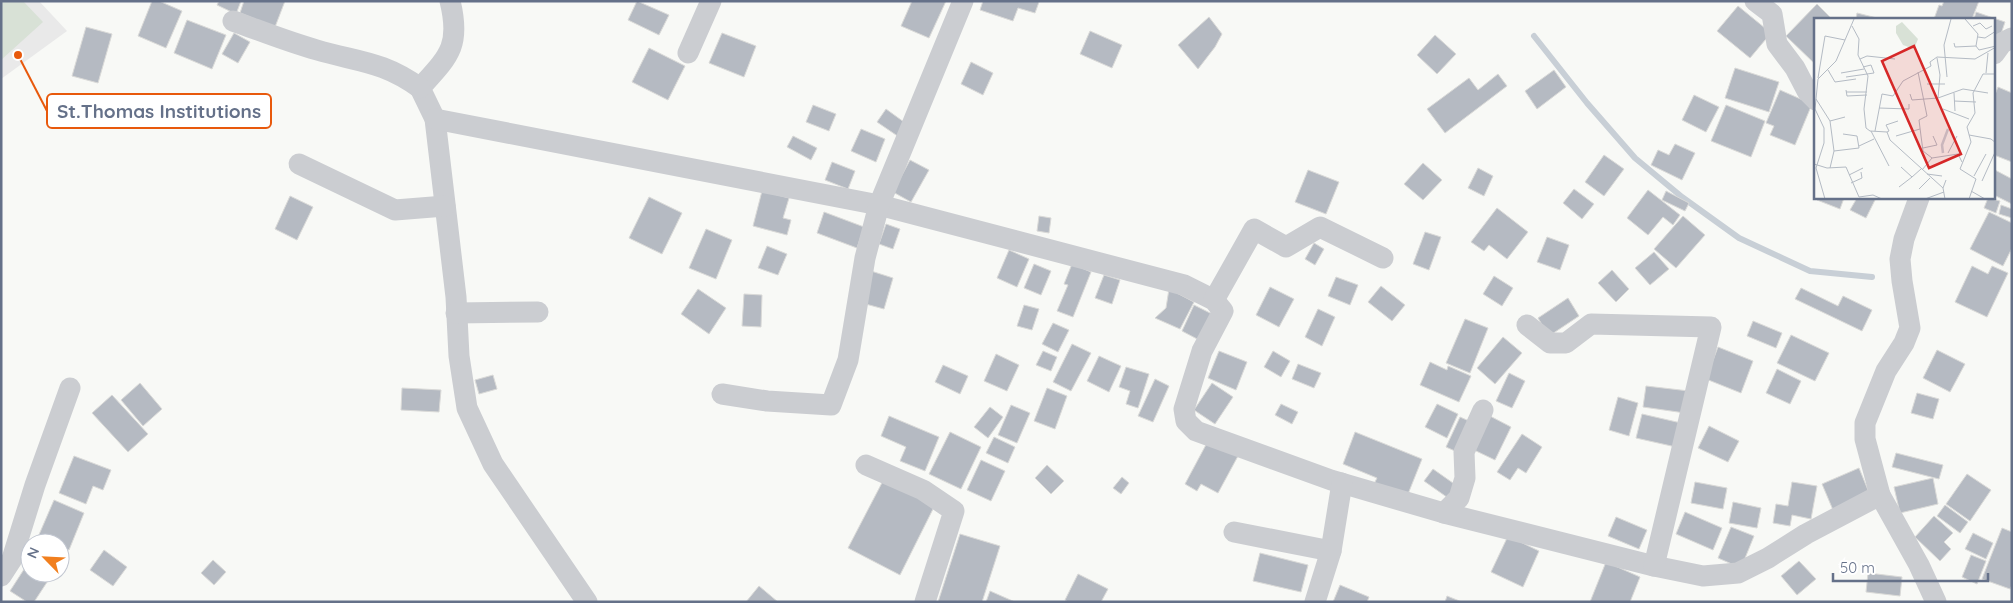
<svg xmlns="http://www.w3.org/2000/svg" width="2013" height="603" font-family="Quicksand,sans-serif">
	<rect width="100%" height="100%" fill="#f8f9f6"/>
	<!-- built -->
	<polygon fill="#e9e9e9" points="1,1 39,1 67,31 1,79"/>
	<!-- green -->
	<polygon fill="#d8e1d6" points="1,1 23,1 43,22 1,60"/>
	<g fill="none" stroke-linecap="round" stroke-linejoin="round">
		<!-- stream -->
		<polyline stroke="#c8cfd6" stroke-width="6" points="1534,36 1587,103 1635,158 1682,197 1739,238 1810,271 1872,277"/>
	</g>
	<!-- building -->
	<g fill="#b5bac2" stroke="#dadad8">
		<polygon points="152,1 159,1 182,11 166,48 138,36"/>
		<polygon points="219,1 241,1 236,14 217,5"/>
		<polygon points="244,1 285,1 275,27 240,13"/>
		<polygon points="637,1 669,15 659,35 628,20"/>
		<polygon points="912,1 946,1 929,38 901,26"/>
		<polygon points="983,1 1037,1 1039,2 1035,13 1018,8 1013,21 980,10"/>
		<polygon points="1944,1 1979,1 1972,19 1934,19 1939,5 1942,6"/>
		<polygon points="1817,4 1832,19 1816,19 1816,65 1786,36"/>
		<polygon points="1738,6 1771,33 1750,58 1717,31"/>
		<polygon points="1976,12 2005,22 1998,43 1994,42 1994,19 1974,19"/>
		<polygon points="1857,13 1881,19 1856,19"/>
		<polygon points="1209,17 1222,34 1215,47 1198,69 1178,45"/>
		<polygon points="187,20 226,35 212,69 174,53"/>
		<polygon points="86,27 112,34 98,83 72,76"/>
		<polygon points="1090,31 1122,45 1112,68 1080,54"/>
		<polygon points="234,33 250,42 238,63 222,54"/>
		<polygon points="722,33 756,46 744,77 709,63"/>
		<polygon points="1435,35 1456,54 1437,74 1417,55"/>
		<polygon points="649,48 685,66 668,100 632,82"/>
		<polygon points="971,62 993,73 983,95 961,84"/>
		<polygon points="1735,68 1779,82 1769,112 1725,98"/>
		<polygon points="1554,70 1566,87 1537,109 1525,91"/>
		<polygon points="1498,74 1507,86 1445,133 1427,109 1469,78 1478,90"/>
		<polygon points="1998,87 2012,93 2012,162 1994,155 1994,97"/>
		<polygon points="1780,90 1812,104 1795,145 1770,135 1774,126 1766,123"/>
		<polygon points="1694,95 1719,107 1706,132 1682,120"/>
		<polygon points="813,105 836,114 829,131 806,122"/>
		<polygon points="1726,105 1765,121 1751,157 1711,141"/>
		<polygon points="886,109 908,125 899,137 877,122"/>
		<polygon points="861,129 885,139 876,162 851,151"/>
		<polygon points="793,136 817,148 811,160 787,147"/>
		<polygon points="1675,144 1695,153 1682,180 1651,165 1658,150 1669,155"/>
		<polygon points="1604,155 1624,169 1604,196 1585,182"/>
		<polygon points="910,160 929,170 911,202 893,192"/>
		<polygon points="832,162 855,171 848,189 825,180"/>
		<polygon points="1423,163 1442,180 1423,200 1404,184"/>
		<polygon points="1478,168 1493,176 1484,196 1468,188"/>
		<polygon points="1308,170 1339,182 1326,214 1295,202"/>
		<polygon points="1995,170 2012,179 2012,204 1994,195"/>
		<polygon points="1574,189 1594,204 1582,219 1563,203"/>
		<polygon points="1648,190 1680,215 1673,225 1663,217 1648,235 1627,218"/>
		<polygon points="762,191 789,198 783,218 791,220 787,235 753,226"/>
		<polygon points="1666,191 1689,203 1685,211 1662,200"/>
		<polygon points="290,196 313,207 297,240 275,229"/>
		<polygon points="649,197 682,213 662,254 629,238"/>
		<polygon points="1818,198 1844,198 1840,209 1817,200"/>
		<polygon points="1857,198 1876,198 1866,218 1850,210"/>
		<polygon points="1988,198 2000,201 1996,213 1984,208"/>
		<polygon points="2001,205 2012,209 2012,218 1999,214"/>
		<polygon points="1497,208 1528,232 1507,259 1489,245 1484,251 1471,242"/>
		<polygon points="824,212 864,227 857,248 817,233"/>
		<polygon points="1989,212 2012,223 2012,248 2003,266 1970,249"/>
		<polygon points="1039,216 1051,218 1049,233 1037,231"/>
		<polygon points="1683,216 1705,235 1676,268 1654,249"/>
		<polygon points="886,224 900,229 893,249 879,244"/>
		<polygon points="706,229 732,240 716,279 689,268"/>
		<polygon points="1425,232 1441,237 1429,270 1413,264"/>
		<polygon points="1547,237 1569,245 1560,270 1537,262"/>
		<polygon points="1314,243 1324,249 1315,265 1305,259"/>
		<polygon points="767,246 787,254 778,275 758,268"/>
		<polygon points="1009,250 1029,259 1017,287 997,278"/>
		<polygon points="1654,252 1669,269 1650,285 1635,268"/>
		<polygon points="1034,264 1051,271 1041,295 1024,288"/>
		<polygon points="1072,264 1091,272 1073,317 1057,311 1068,285 1064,284"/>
		<polygon points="1972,266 1988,274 1992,266 2008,273 1987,317 1955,302"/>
		<polygon points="1612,270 1629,289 1616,302 1598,283"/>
		<polygon points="871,271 893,278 884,309 862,303"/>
		<polygon points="1104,275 1120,280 1112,304 1095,298"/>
		<polygon points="1494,276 1513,288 1502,306 1483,294"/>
		<polygon points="1336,277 1358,285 1350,305 1328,296"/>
		<polygon points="1381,286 1405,305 1392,321 1368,302"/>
		<polygon points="1270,287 1294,299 1279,327 1256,315"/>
		<polygon points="1801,288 1838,306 1843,296 1872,310 1862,331 1795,299"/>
		<polygon points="698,289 726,308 709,334 681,314"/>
		<polygon points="1169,289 1194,302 1180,329 1155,318 1166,308"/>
		<polygon points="744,294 762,295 761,327 742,326"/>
		<polygon points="1568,298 1579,316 1549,336 1538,318"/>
		<polygon points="1024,305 1039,309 1032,330 1017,326"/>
		<polygon points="1194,305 1214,315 1201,341 1182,331"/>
		<polygon points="1318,309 1335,317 1322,346 1305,337"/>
		<polygon points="1465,319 1488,328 1470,373 1446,363"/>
		<polygon points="1753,321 1782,333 1776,348 1747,336"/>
		<polygon points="1053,323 1069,330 1058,352 1042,344"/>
		<polygon points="1791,335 1829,353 1815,381 1777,363"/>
		<polygon points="1503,337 1522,353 1495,384 1477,368"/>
		<polygon points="1072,344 1091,353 1071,391 1053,382"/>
		<polygon points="1718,347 1753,361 1741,393 1706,379"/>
		<polygon points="1937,350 1965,364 1950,392 1923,378"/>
		<polygon points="1043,351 1057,357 1051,371 1036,365"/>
		<polygon points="1219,351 1247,362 1236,390 1208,378"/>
		<polygon points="1273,351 1290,361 1281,377 1264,367"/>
		<polygon points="996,354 1019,365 1007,391 984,381"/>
		<polygon points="1099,356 1121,366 1109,392 1087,381"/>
		<polygon points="1430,362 1447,370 1448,366 1471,376 1459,402 1420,385"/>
		<polygon points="1298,364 1321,373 1314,388 1292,379"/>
		<polygon points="943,365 968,376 960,394 935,382"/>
		<polygon points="1126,367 1149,374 1138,408 1126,404 1130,391 1119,387"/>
		<polygon points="1777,369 1801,381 1790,404 1766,393"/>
		<polygon points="1509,373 1525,381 1512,408 1496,401"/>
		<polygon points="493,375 497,389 479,394 475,380"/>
		<polygon points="1155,379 1169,386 1153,422 1138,416"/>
		<polygon points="140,383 162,409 143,426 121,400"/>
		<polygon points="1212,383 1233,397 1215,424 1194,410"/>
		<polygon points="1646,386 1689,391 1685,413 1643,407"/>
		<polygon points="402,388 441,390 439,412 401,410"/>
		<polygon points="1047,388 1067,396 1055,429 1034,421"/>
		<polygon points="1917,393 1939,399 1933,419 1911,413"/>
		<polygon points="112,395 148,434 128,452 92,413"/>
		<polygon points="1618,397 1638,403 1629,436 1609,430"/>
		<polygon points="1281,404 1298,412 1292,424 1275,415"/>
		<polygon points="1437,404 1458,414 1447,438 1425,427"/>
		<polygon points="1011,405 1030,413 1017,443 998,435"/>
		<polygon points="990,407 1003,417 988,438 974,427"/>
		<polygon points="1642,414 1681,423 1676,447 1636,438"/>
		<polygon points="1488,415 1511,427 1495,460 1472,449"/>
		<polygon points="889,416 939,437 925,471 900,461 906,447 881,436"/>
		<polygon points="1460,417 1469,421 1455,451 1446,447"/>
		<polygon points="1709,426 1739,441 1728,462 1698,448"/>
		<polygon points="950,432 981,447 961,489 929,474"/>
		<polygon points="1355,432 1422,459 1406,499 1373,486 1377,478 1343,464"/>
		<polygon points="1522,434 1542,447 1526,473 1518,468 1510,480 1497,472"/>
		<polygon points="994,437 1015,447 1008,463 986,453"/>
		<polygon points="1208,441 1238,456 1218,493 1201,484 1197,491 1185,484"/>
		<polygon points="1896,453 1943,465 1939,479 1892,467"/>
		<polygon points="74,456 111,470 103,490 93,486 86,504 59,493"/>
		<polygon points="981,460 1005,471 991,501 967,490"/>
		<polygon points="1047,465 1064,481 1051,494 1035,478"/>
		<polygon points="1859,468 1870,495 1833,510 1822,484"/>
		<polygon points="1433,469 1460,488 1451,500 1424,481"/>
		<polygon points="1967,474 1991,490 1970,521 1946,504"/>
		<polygon points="885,477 936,503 900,575 848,548"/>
		<polygon points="1122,477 1129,483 1121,494 1113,488"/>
		<polygon points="1933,478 1938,504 1900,513 1894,487"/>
		<polygon points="1695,482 1727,488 1723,509 1691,503"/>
		<polygon points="1792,482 1817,486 1811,519 1792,515 1790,526 1773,523 1776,504 1788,506"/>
		<polygon points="54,500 84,513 69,550 60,547 60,543 52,543 38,537"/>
		<polygon points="1733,502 1761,508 1757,528 1729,523"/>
		<polygon points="1945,505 1968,522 1960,533 1937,516"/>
		<polygon points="1685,512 1722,528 1713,550 1676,534"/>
		<polygon points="1934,516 1953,533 1944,542 1951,549 1940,561 1915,537"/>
		<polygon points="1616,517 1647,530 1639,549 1608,536"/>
		<polygon points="1731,527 1754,536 1741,568 1718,558"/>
		<polygon points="2002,528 2012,532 2012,585 2010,589 1982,579"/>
		<polygon points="1973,533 1993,543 1986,559 1965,549"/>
		<polygon points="960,534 1000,546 982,602 938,602"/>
		<polygon points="1508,536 1539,551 1523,587 1491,572"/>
		<polygon points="104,550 127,567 113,586 90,570"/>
		<polygon points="1260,553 1308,565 1301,592 1253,581"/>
		<polygon points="1971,555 1986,561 1977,584 1962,577"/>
		<polygon points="30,560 30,573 53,573 34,602 27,602 10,591"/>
		<polygon points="213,560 226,572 214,585 201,573"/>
		<polygon points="1799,561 1816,579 1797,595 1781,576"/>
		<polygon points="1606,562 1640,577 1630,602 1590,602"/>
		<polygon points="1868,573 1902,577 1900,596 1866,592"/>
		<polygon points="1078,574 1108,589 1101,602 1068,602 1065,600"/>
		<polygon points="1340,585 1369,597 1367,602 1333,602"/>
		<polygon points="759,586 778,602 746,602"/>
		<polygon points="990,591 1015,602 986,602"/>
		<polygon points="1447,596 1462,602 1445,602"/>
	</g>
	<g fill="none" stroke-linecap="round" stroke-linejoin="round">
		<!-- minor -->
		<g stroke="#cbcdd1" stroke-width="21">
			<path d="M450 1C461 46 449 56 420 88L435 119 456 297 459 356 467 408 493 464 587 602"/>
			<polyline points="1755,1 1772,14 1777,44 1795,68 1807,91 1816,100"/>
			<path d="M233 21C261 31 288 42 317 50 358 62 383 61 420 88"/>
			<polyline points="688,53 711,1"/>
			<polyline points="1994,54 2002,43 2012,38"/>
			<polyline points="435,119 879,205 1184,285 1214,300 1223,311 1202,351 1184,409 1186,421 1196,431 1331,480 1444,513 1654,566 1703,576 1738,573 1768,558 1806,534 1880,495 1919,565 1936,602"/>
			<polyline points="299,164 395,210 445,206"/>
			<polyline points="1214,300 1254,229 1286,247 1320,227 1383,258"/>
			<polyline points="456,313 538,312"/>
			<polyline points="1527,325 1550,343 1566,343 1591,324 1711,327 1654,566"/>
			<polyline points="722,394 767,401 831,405 848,360 865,258 879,205 963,1"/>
			<polyline points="866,465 923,490 954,511 925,602"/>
			<polyline points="1880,495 1865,439 1865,423 1886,371 1904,343 1910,328 1902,281 1900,259 1904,239 1919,198"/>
			<polyline points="1444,513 1459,498 1465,478 1464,452 1483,410"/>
			<polyline points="1234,532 1331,551"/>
			<polyline points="1,576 12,559 35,485 70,388"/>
			<polyline points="1315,602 1331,551 1342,483"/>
		</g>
	</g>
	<!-- overview -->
	<g transform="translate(1814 18)">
		<rect width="181" height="181" fill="#f8f9f6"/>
		<path d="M88 4 104 21 100 31 89 27 82 15V8Z" fill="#d8e1d6"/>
		<path fill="none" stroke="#c8cfd6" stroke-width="2.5" d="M129 135 128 127 134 111"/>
		<path fill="none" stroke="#b4bbc4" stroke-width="1" d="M151 1 164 16 162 28 165 32 182 28M38 8 45 21 44 37 54 58 50 91 52 110 56 113 73 114 75 113 72 107 84 103M159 8 166 5 172 11 178 8M164 19 171 20 182 13M140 25 141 29 162 28M123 40 126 57 124 80 149 71 174 75M46 41 53 38 81 41M49 49 57 47 60 55 53 56M14 52 21 64 42 61M104 54 113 98 105 102 107 118 109 133 118 140 108 152M27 55 50 51M172 55 174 35M32 59 53 56M133 59 130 27 137 1M4 60 11 18 31 22M113 66H131M32 72 33 78 53 77M32 74H53M140 75 141 93M96 76 98 82 124 80M2 81 16 103 20 133 45 130 43 118 29 116M140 83 162 84M65 90 95 91V86M129 91 155 101M16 103 31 99M57 113 75 148M61 113 68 76 79 78 89 63 117 48 116 44 123 39 161 41 182 29M73 114 76 122 129 170M155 117 177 121 182 125M82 118 106 111M45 128 60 121M109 130 123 127 119 118M134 135 143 118M118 140 144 136 148 144M0 146 13 150 32 149 45 179 59 177 68 181M87 149 98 159 107 151M16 150 20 133M113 156 128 158M35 157 49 150M160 158 172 136M168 163 182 132M37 165 48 160 47 154M85 169 98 159M105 171 116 160M157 173 171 181M11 181 2 150 10 125V110L1 91 4 61 22 43 40 1M111 181 130 174M131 181 129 170 132 162M155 181 162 161 146 151 157 124 153 109 161 95 159 75 169 56H181"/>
		<path fill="#d62828" fill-opacity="0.15" stroke="#d62828" stroke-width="2.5" d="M100 28 147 136 115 150 68 43Z"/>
		<rect width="181" height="181" fill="none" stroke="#657189" stroke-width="2.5"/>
	</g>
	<!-- callouts -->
	<path fill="none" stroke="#e8590c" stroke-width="2" d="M18 55L47 111"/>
	<circle fill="#e8590c" stroke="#fff" stroke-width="2" cx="18" cy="55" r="5"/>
	<rect fill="#fff" stroke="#e8590c" stroke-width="2" x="47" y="94" width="224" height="34" rx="5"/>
	<g font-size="19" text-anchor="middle" font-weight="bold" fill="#657189">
		<text x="159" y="118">St.Thomas Institutions</text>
	</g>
	<!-- border -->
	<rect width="2013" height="603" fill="none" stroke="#657189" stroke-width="5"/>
	<!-- north arrow -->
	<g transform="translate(45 558) rotate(294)"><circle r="24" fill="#ffffff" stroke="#c1c6d0"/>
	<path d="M0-4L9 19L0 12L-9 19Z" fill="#f17f1e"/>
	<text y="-8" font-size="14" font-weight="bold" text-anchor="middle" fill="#657189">N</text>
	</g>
	<!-- scale -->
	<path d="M1833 573v8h155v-8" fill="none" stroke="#657189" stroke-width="2.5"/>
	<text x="1840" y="573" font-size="15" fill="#657189" stroke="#ffffff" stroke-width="4" paint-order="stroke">50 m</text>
</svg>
